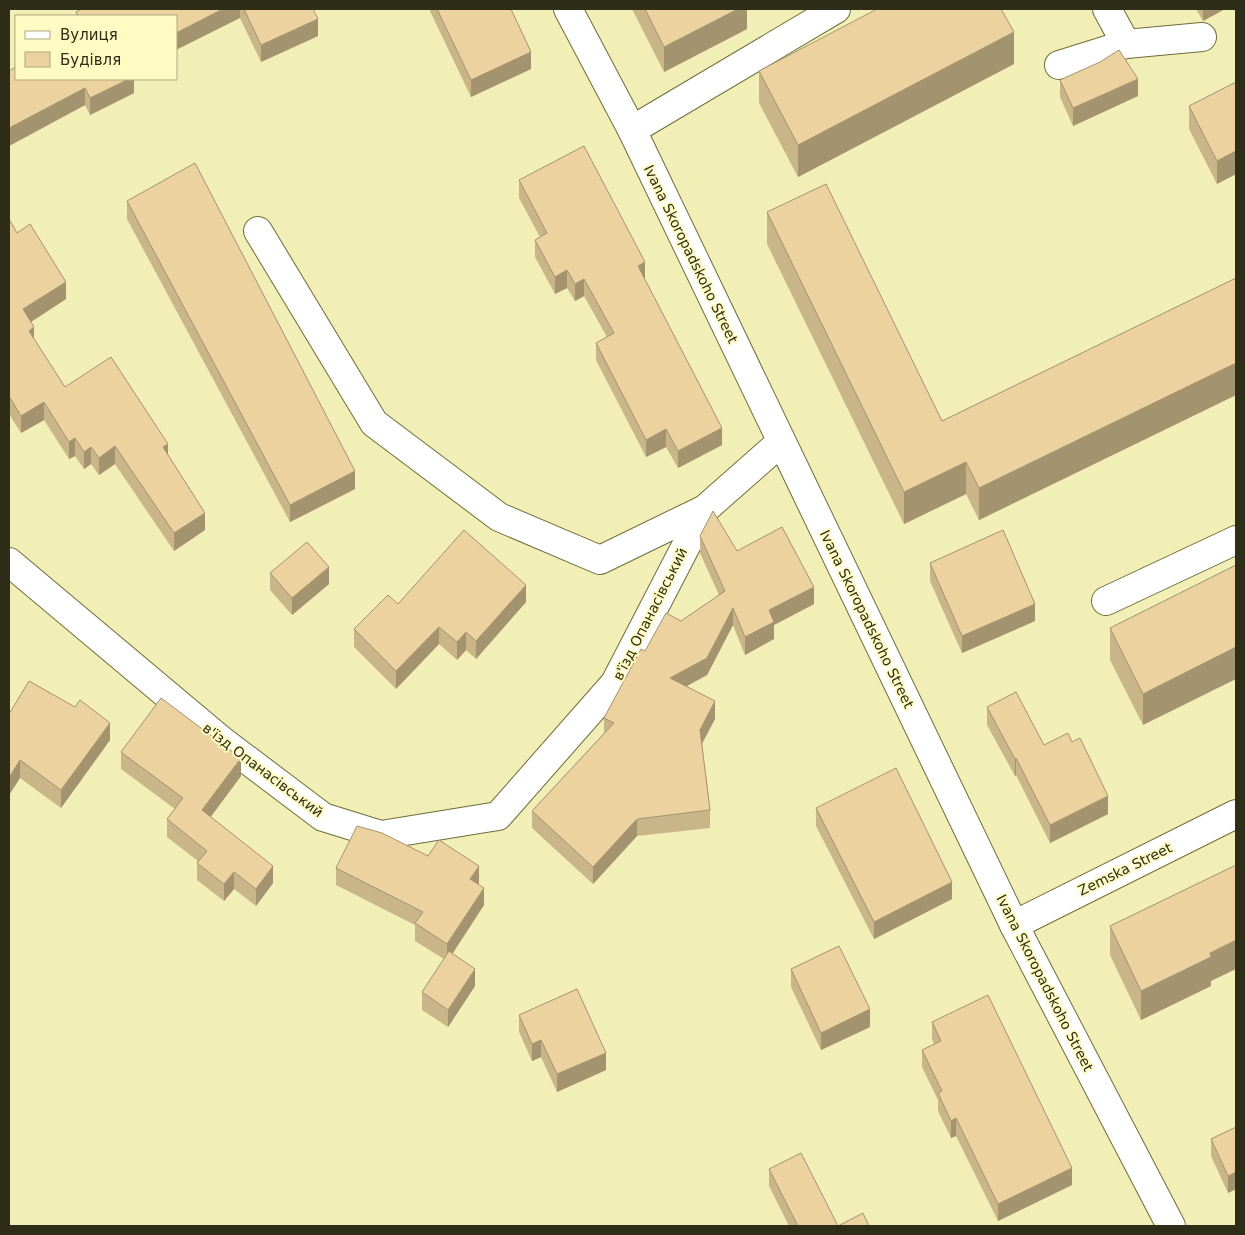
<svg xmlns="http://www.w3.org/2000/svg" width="1245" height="1235" font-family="'DejaVu Sans',sans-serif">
	<rect width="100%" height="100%" fill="#f1eeb6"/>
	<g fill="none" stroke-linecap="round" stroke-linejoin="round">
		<defs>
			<g id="minor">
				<polyline points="568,9 632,130 1014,925 1171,1226"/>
				<polyline points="1107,9 1126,44"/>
				<polyline points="1059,65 1126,44 1202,37"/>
				<polyline points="632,130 836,9"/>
				<polyline points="258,231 374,423 499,517 600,560 705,509 781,442"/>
				<polyline points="9,562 221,740 323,817 381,835 498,816 615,683 705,509"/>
				<polyline points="1106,601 1236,540"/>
				<polyline points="1014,925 1236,814"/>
			</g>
		</defs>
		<!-- minor casing -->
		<use href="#minor" stroke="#706c39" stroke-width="30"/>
		<!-- minor -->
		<use href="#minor" stroke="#fff" stroke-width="28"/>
	</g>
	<!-- wall -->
	<g fill="#cab589">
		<polygon points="81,9 313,9 318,36 261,62 240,18 176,16 76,16 76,12"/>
		<polygon points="429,9 511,9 531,69 471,97"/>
		<polygon points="632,9 747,9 747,29 664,72"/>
		<polygon points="1196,9 1225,9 1203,21"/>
		<polygon points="1014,64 798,177 759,103 759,71"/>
		<polygon points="9,71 134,79 134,93 90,115 85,105 9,146"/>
		<polygon points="1060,80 1138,96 1073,126 1060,97"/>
		<polygon points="1236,82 1236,174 1217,184 1189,129 1189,106"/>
		<polygon points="519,180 645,279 722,445 678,468 666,447 646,457 596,360 596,343 607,337 584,296 575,301 567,288 555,294 535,257 535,240 540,237 519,198"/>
		<polygon points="127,201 355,489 290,522 127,219"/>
		<polygon points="767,212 942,421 1236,278 1236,395 979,520 966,494 904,524 767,244"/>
		<polygon points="9,219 17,233 66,299 31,322 34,339 65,387 168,455 205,530 174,551 115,464 99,475 91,464 84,469 75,456 69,459 44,420 21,433 9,414"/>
		<polygon points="700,536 737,551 814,604 774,625 774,639 745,655 733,625 707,675 687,686 715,719 702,744 710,810 710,828 637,836 593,884 532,828 532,811 604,733 604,718 645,651 681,621 719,595 700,553"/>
		<polygon points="930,563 1035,621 962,653 930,581"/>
		<polygon points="1236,565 1143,725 1110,660 1110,628"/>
		<polygon points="270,573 329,584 292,615 270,590"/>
		<polygon points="526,602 476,659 466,650 457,660 439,644 396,689 354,647 354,629 398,604"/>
		<polygon points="75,707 110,740 61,808 20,778 9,795 9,714"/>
		<polygon points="987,707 1044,745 1072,742 1108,814 1050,843 1016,775 1015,776 987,725"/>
		<polygon points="121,752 241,776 211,817 273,883 256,906 234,889 224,901 197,880 197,863 198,861 167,837 167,819 175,809 121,769"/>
		<polygon points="816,808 952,899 874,939 816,826"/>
		<polygon points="336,868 479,883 478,884 484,905 452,954 475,986 448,1027 422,1010 422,992 444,959 415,941 415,925 336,885"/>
		<polygon points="1110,926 1211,981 1211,986 1141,1020 1110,955"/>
		<polygon points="791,969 870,1027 821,1050 791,987"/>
		<polygon points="519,1015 606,1070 557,1092 541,1057 532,1061 519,1032"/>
		<polygon points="932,1022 1072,1185 998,1221 956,1136 951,1138 938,1111 938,1100 922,1067 922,1050 934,1044 932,1039"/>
		<polygon points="1236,1127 1236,1189 1228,1193 1211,1156 1211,1139"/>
		<polygon points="769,1169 838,1226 869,1226 789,1226 769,1186"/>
	</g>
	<!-- shaded-wall -->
	<g fill="#a4936f">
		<polygon points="223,9 240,9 240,18 176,50 176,33"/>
		<polygon points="738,9 747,9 747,29 664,72 664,47"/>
		<polygon points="1203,9 1225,9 1203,21"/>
		<polygon points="318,19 318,36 261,62 261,45"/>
		<polygon points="1014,32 1014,64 798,177 798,145"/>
		<polygon points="531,52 531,69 471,97 471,80"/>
		<polygon points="129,79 134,79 134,93 90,115 90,98"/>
		<polygon points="1138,79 1138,96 1073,126 1073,108"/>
		<polygon points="85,88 85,105 9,146 9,128"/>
		<polygon points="1236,151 1236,174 1217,184 1217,161"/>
		<polygon points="645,262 645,280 638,266"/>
		<polygon points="567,270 567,288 555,294 555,277"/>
		<polygon points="584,279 584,296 575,301 575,284"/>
		<polygon points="66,282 66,299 23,327 23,309"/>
		<polygon points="34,327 34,345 29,331"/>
		<polygon points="1236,363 1236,395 979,520 979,488"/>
		<polygon points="44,402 44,420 21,433 21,416"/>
		<polygon points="722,428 722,445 678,468 678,451"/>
		<polygon points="666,429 666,447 646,457 646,440"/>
		<polygon points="75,438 75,456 69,459 69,442"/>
		<polygon points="168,444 168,462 163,447"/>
		<polygon points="115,446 115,464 99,475 99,458"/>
		<polygon points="91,447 91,464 84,469 84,452"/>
		<polygon points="966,462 966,494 904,524 904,492"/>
		<polygon points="355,471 355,489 290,522 290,505"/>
		<polygon points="205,513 205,530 174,551 174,533"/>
		<polygon points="329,567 329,584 292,615 292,598"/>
		<polygon points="526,585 526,602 476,659 476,641"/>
		<polygon points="814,587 814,604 774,625 774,639 745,655 745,637 769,610"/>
		<polygon points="1035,604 1035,621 962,653 962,636"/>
		<polygon points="733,608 733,625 707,675 670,695 670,678"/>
		<polygon points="439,627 439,644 396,689 396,671"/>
		<polygon points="466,632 466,650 457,660 457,642"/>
		<polygon points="1236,647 1236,679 1143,725 1143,694"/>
		<polygon points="715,701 715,719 700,747 700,730"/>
		<polygon points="110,723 110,740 61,808 61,790"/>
		<polygon points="241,758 241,776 202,828 202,810"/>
		<polygon points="1016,758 1016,775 1015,776 1015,759"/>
		<polygon points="20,760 20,778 9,795 9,778"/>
		<polygon points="1108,796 1108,814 1050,843 1050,825"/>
		<polygon points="637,819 637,836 593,884 593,867"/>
		<polygon points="273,866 273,883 256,906 256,889"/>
		<polygon points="479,866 479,883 470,896 470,879"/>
		<polygon points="234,872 234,889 224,901 224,884"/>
		<polygon points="952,882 952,899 874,939 874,922"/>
		<polygon points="484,888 484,905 447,962 447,944"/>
		<polygon points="1236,940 1236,969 1211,981 1211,986 1141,1020 1141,991 1210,953"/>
		<polygon points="475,969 475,986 448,1027 448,1010"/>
		<polygon points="870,1009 870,1027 821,1050 821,1033"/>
		<polygon points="541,1040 541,1057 532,1061 532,1044"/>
		<polygon points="606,1053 606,1070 557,1092 557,1074"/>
		<polygon points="956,1118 956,1136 951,1138 951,1121"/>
		<polygon points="1072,1168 1072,1185 998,1221 998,1204"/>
		<polygon points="1236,1172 1236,1189 1228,1193 1228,1176"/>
	</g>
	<!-- building -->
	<g fill="#ebd29f" stroke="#a4936f">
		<polygon points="81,9 223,9 176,33 176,16 78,16 76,12"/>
		<polygon points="244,9 313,9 318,19 261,45"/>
		<polygon points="437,9 511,9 531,52 471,80"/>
		<polygon points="645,9 738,9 664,47"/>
		<polygon points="877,9 1001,9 1014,32 798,145 759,71"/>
		<polygon points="1119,50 1138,79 1073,108 1060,80 1100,62"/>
		<polygon points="16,67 16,79 129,79 90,98 85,88 9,128 9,71"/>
		<polygon points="1236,82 1236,151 1217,161 1189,106"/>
		<polygon points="584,146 645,262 638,266 722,428 678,451 666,429 646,440 596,343 614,333 584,279 575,284 567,270 555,277 535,240 547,233 519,180"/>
		<polygon points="195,163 355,471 290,505 127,201"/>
		<polygon points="826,184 942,421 1236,278 1236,363 979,488 966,462 904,492 767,212"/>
		<polygon points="9,219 17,233 30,224 66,282 23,309 34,327 29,331 65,387 111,357 168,444 163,447 205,513 174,533 115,446 99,458 91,447 84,452 75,438 69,442 44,402 21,416 9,396"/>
		<polygon points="713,511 737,551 782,527 814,587 769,610 774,622 745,637 733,608 707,658 670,678 715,701 700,730 710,810 637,819 593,867 532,811 614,723 604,718 641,649 645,651 666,613 681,621 725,591 700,536"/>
		<polygon points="464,530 526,585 476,641 466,632 457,642 439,627 396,671 354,629 388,595 398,604"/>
		<polygon points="1003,530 1035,604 962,636 930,563"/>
		<polygon points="307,542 329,567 292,598 270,573"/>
		<polygon points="1236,565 1236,647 1143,694 1110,628"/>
		<polygon points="29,681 75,707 80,700 110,723 61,790 20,760 9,778 9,714"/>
		<polygon points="1016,692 1044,745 1068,733 1072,742 1080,738 1108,796 1050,825 1016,758 1015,759 987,707"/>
		<polygon points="161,698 241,758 202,810 273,866 256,889 234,872 224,884 197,863 207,851 167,819 183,798 121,752"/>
		<polygon points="896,768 952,882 874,922 816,808"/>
		<polygon points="357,826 382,833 428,856 439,840 479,866 470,879 484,888 447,944 415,923 423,912 336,868"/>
		<polygon points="1236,865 1236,940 1210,953 1211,957 1141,991 1110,926"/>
		<polygon points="839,946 870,1009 821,1033 791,969"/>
		<polygon points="449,951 475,969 448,1010 422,992"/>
		<polygon points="577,989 606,1053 557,1074 541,1040 532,1044 519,1015"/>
		<polygon points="988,995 1072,1168 998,1204 956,1118 951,1121 938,1093 942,1091 922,1050 941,1041 932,1022"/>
		<polygon points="1236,1127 1236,1172 1228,1176 1211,1139"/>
		<polygon points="801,1153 838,1226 863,1213 869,1226 798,1226 769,1169"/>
	</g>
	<g text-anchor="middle" stroke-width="4" stroke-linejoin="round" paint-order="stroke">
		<!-- street labels -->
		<g font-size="14" fill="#2e2d17" stroke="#fffbc3">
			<text transform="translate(691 254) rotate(64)" y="5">Ivana Skoropadskoho Street</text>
			<text transform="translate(650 614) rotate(-63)" y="5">в'їзд Опанасівський</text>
			<text transform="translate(867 619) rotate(64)" y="5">Ivana Skoropadskoho Street</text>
			<text transform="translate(263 770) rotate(37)" y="5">в'їзд Опанасівський</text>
			<text transform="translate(1125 869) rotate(-26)" y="5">Zemska Street</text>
			<text transform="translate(1045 983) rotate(63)" y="5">Ivana Skoropadskoho Street</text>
		</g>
	</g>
	<!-- border -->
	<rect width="1245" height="1235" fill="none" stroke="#2e2d17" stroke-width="20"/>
	<!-- legend -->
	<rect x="15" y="15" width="162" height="65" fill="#fffbc3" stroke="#aba97e"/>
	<rect x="25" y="31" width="25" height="8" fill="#ffffff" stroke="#aba97e"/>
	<text x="60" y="40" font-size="15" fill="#2e2d17">Вулиця</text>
	<rect x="25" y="52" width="25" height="15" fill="#ebd29f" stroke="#aba97e"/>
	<text x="60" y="65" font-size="15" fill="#2e2d17">Будівля</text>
</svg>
